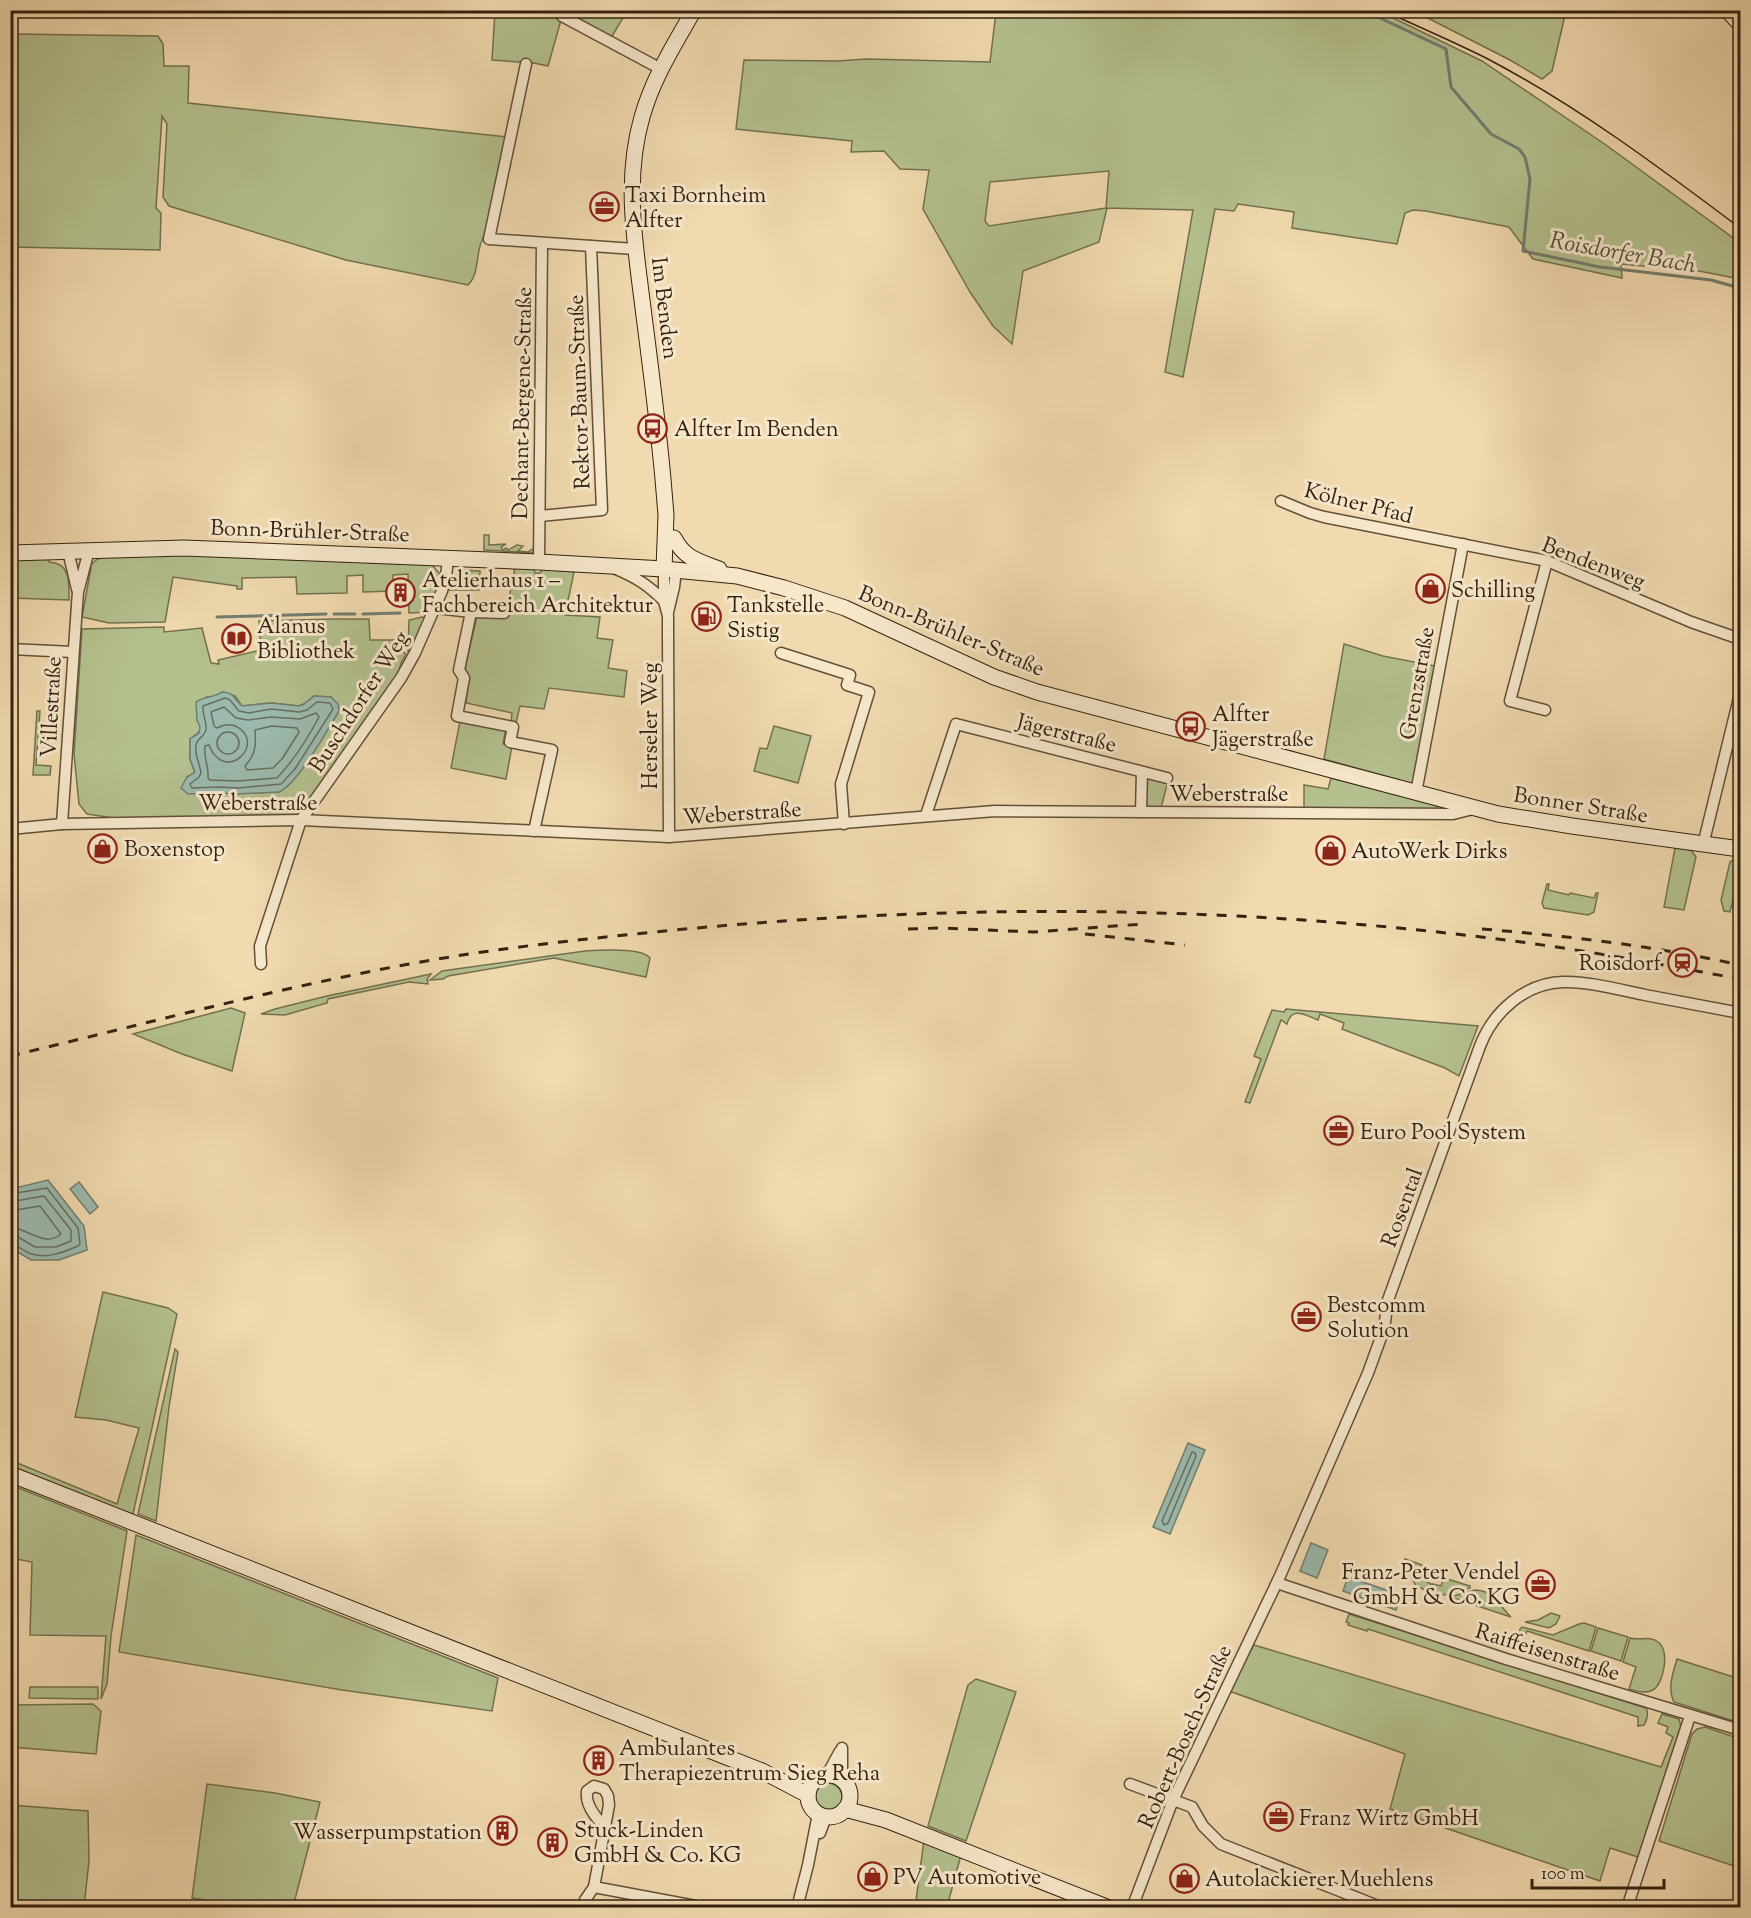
<svg xmlns="http://www.w3.org/2000/svg" width="1751" height="1918" font-family="'Sorts Mill Goudy',serif">
	<rect width="100%" height="100%" fill="#f1daaf"/>
	<filter id="stains"><feTurbulence type="fractalNoise" baseFrequency=".00333" numOctaves="4"/><feColorMatrix values="0 0 0 0 .2 0 0 0 0 .09 0 0 0 0 .02 0 0 0 .5 -.17"/></filter>
	<radialGradient id="worn" r=".72"><stop offset=".6" stop-color="#630" stop-opacity="0"/><stop offset="1" stop-color="#630" stop-opacity=".3"/></radialGradient>
	<!-- green -->
	<g fill="#b4c18f" stroke="#747150" stroke-width="1.5" fill-rule="evenodd">
		<polygon points="495,11 627,11 611,38 563,13 548,66 534,63 492,60"/>
		<path d="M984 11H1379L1482 61 1606 145 1740 243V279L1699 271 1621 264 1622 278 1533 259 1509 227 1426 211 1413 210 1405 213 1397 244 1292 228 1294 212 1238 204 1234 211 1215 209 1183 377 1165 372 1193 210 1107 208 1099 242 1023 271 1012 344 993 326 970 292 923 209 929 170 900 169 884 151 851 152 852 141 736 129 744 60 838 61 866 59 990 62 996 12ZM1109 171 1106 208 989 226 985 221 990 182Z"/>
		<polygon points="1414,11 1566,11 1552,71 1542,79 1510,60"/>
		<path d="M11 34 158 36 163 44 164 66H189L188 103 507 137 486 233C474 249 481 273 468 285L346 260 169 206 163 197 167 124 162 116 156 208 161 213 160 250 11 247Z"/>
		<polygon points="484,535 489,535 489,545 506,544 501,547 503,550 506,548 508,550 517,545 523,546 518,551 528,552 534,548 533,553 484,550"/>
		<polygon points="182,555 432,565 440,574 440,579 429,612 409,613 408,574 393,575 393,591 363,592 363,575 347,576 347,593 297,594 296,577 242,578 242,589 237,589 237,586 173,577 165,622 109,623 82,617 91,568 89,567 96,560 102,557"/>
		<path d="M11 559H48L49 562C71 563 69 583 69 600L11 598Z"/>
		<polygon points="515,567 534,569 535,573 540,573 542,569 574,572 565,615 600,617 597,638 613,640 608,668 627,671 624,697 549,688 544,709 520,706 516,723 511,722 512,713 466,703 469,677 465,668 477,616 506,614"/>
		<polygon points="459,570 480,571 479,590 449,590"/>
		<polygon points="422,617 426,618 410,653 408,652 409,620"/>
		<path d="M334 619H369L370 640H403V652L406 654 401 663 398 675 298 815 121 819 87 814 79 804 74 754 82 629 164 627V632L202 628 211 663 219 664 218 660 261 650 259 621ZM222 692 235 696 242 706 271 703 299 706 304 704 314 696 331 697 339 711 300 772 279 792 203 794 187 777 195 773 190 759V739L199 732 201 727 197 720 206 697H213Z"/>
		<polygon points="1344,644 1383,656 1435,666 1414,784 1324,759"/>
		<polygon points="37,711 40,711 36,765 51,766 50,775 33,775"/>
		<polygon points="460,721 506,728 503,744 512,746 506,779 451,768"/>
		<polygon points="774,726 811,736 798,783 754,771 760,748 767,749"/>
		<polygon points="1147,775 1168,781 1161,808 1149,808 1146,806"/>
		<polygon points="1331,778 1437,805 1437,809 1304,808 1304,785 1328,789"/>
		<polygon points="1675,848 1691,850 1696,857 1684,910 1664,907"/>
		<polygon points="1733,860 1740,860 1740,871 1730,912 1724,911 1721,900 1730,862"/>
		<polygon points="1547,884 1549,884 1548,890 1569,895 1570,893 1594,898 1596,893 1598,893 1594,912 1588,915 1544,908 1542,903"/>
		<path d="M585 951C599 950 642 947 650 958L646 977 554 958 448 976 443 979 430 980 442 971Z"/>
		<polygon points="431,974 427,979 428,984 409,982 328,999 327,1003 285,1015 261,1014 275,1009 327,996"/>
		<polygon points="231,1008 245,1013 232,1071 182,1054 133,1034"/>
		<path d="M1286 1009 1478 1026 1459 1076 1445 1068 1342 1029 1344 1023 1320 1014 1318 1020C1305 1015 1292 1006 1287 1024L1281 1020 1250 1103 1245 1102 1261 1059 1254 1056 1272 1010 1284 1012Z"/>
		<polygon points="103,1292 168,1308 177,1314 133,1514 118,1510 11,1466 10,1460 117,1504 139,1428 106,1420 75,1417"/>
		<polygon points="175,1349 178,1352 169,1407 156,1521 138,1514"/>
		<polygon points="11,1485 127,1531 111,1636 107,1684 101,1699 106,1636 30,1635 32,1562 11,1558"/>
		<polygon points="136,1535 498,1678 492,1711 342,1690 119,1652"/>
		<polygon points="1405,1559 1422,1565 1430,1573 1442,1578 1441,1581 1427,1576 1425,1581 1431,1584 1428,1591 1416,1586 1404,1561"/>
		<polygon points="1444,1578 1470,1586 1470,1588 1444,1595 1430,1591 1432,1584 1441,1586"/>
		<path d="M1475 1590C1496 1591 1498 1605 1511 1617L1450 1597Z"/>
		<polygon points="1551,1613 1560,1616 1556,1624 1549,1628 1525,1622 1538,1620"/>
		<path d="M1349 1614 1646 1708C1649 1714 1647 1719 1644 1725L1638 1726V1717L1368 1629 1367 1631 1348 1625 1349 1623 1346 1622Z"/>
		<polygon points="1584,1623 1596,1627 1589,1651 1527,1631 1524,1638 1519,1634 1520,1629 1522,1627 1553,1635 1579,1624"/>
		<polygon points="1598,1628 1628,1637 1621,1661 1591,1651"/>
		<path d="M1630 1638C1640 1641 1650 1635 1658 1642 1670 1651 1664 1683 1653 1690 1646 1694 1636 1691 1629 1689L1636 1667 1623 1662Z"/>
		<polygon points="1254,1645 1661,1767 1673,1737 1666,1733 1668,1727 1658,1723 1662,1714 1679,1719 1681,1727 1641,1858 1610,1848 1600,1881 1390,1809 1405,1754 1229,1691"/>
		<path d="M1677 1659 1740 1679V1723L1674 1702C1667 1688 1673 1673 1677 1659Z"/>
		<polygon points="976,1679 1016,1692 966,1841 928,1826 968,1685"/>
		<polygon points="30,1687 98,1687 98,1699 29,1698"/>
		<polygon points="93,1704 101,1711 96,1754 11,1747 11,1705"/>
		<polygon points="1705,1727 1740,1739 1740,1868 1659,1841 1692,1734 1697,1729"/>
		<circle cx="828" cy="1797" r="14"/>
		<polygon points="207,1784 275,1793 320,1802 293,1907 250,1907 192,1898"/>
		<polygon points="10,1805 88,1811 89,1861 84,1907 11,1907"/>
		<polygon points="924,1840 961,1855 947,1907 915,1908"/>
	</g>
	<!-- water -->
	<g fill="#9bbaae" stroke="#727d6f" stroke-width="1.5">
		<path d="M222 692C234 692 235 700 242 706L271 703 299 706 304 704 314 696 331 697 338 704 339 711C328 729 297 785 279 792L238 794 220 793 188 794 181 788 187 777 195 772 190 759V739L199 733 200 727 197 720 196 702C205 696 214 698 222 692Z"/>
		<polygon points="48,1180 84,1226 87,1250 59,1260 31,1260 11,1248 11,1189"/>
		<polygon points="79,1182 98,1207 90,1214 70,1189"/>
		<polygon points="1188,1443 1205,1450 1170,1534 1153,1527"/>
		<polygon points="1311,1543 1328,1550 1317,1578 1300,1571"/>
		<polygon points="1348,1577 1401,1595 1396,1610 1343,1591"/>
	</g>
	<g fill="none" stroke-linecap="round" stroke-linejoin="round">
		<!-- shore -->
		<g stroke="#686e60" stroke-width="1.5">
			<path d="M225 698 230 700 239 711 249 713 271 709 299 712 307 710 317 702 330 703 333 709 295 769 281 784 238 788 220 787 192 788 190 784 199 777 201 773C200 764 194 754 196 745 197 738 205 737 206 729 207 722 202 714 203 706Z"/>
			<path d="M224 707 236 718 248 720 271 717 300 719 316 713 319 717C308 738 294 760 277 778L238 781 210 780 208 778C209 766 203 756 205 746L209 745C224 784 265 746 239 728 232 723 225 724 217 728L214 726 211 712Z"/>
			<path d="M272 726 297 728 299 732 282 759 273 768 247 770 245 766C256 754 256 745 255 730Z"/>
			<circle cx="228" cy="743" r="11"/>
			<path d="M10 1194 47 1188 78 1228 80 1244 78 1246C64 1252 47 1259 32 1254 24 1252 19 1245 10 1244"/>
			<polyline points="10,1202 44,1196 71,1230 71,1241 56,1247 35,1247 18,1237 10,1236"/>
			<path d="M10 1211 40 1206 61 1234C45 1248 27 1228 10 1227"/>
			<polygon points="1192,1452 1195,1453 1196,1456 1168,1523 1164,1525 1162,1521"/>
		</g>
		<!-- stream -->
		<g stroke="#727d6f" stroke-width="3">
			<polyline points="1363,10 1446,49 1451,87 1491,134 1519,149 1525,157 1530,179 1523,251 1600,267 1711,280 1740,288"/>
			<polyline points="334,614 355,614"/>
			<polyline points="363,614 400,613"/>
			<polyline points="217,617 326,614"/>
		</g>
		<defs>
			<g id="street">
				<polyline points="562,16 661,69"/>
				<polyline points="526,64 489,239 635,249"/>
				<polyline points="1281,501 1310,513 1324,517 1547,561 1691,622 1740,639"/>
				<polyline points="540,516 602,510 591,246"/>
				<polyline points="68,551 77,589"/>
				<polyline points="539,562 542,244"/>
				<path d="M616 569C637 578 648 585 664 601"/>
				<polyline points="664,569 664,601 668,616 668,633 669,837"/>
				<polyline points="436,608 471,612 459,670 464,678 457,716 513,727 510,742 552,750 534,831"/>
				<polyline points="471,612 504,613"/>
				<polyline points="668,612 674,587 676,570"/>
				<polyline points="10,649 73,652"/>
				<polyline points="781,653 850,675 847,685 869,692 841,784 844,824"/>
				<polyline points="1545,710 1510,701 1547,561"/>
				<polyline points="1416,793 1463,544"/>
				<polyline points="1141,812 1142,772"/>
				<polyline points="926,815 956,724 1167,778"/>
				<polyline points="62,824 77,605 78,592 89,550"/>
				<polyline points="10,829 62,824 301,820 669,837 995,811 1453,814 1473,809"/>
				<polyline points="1703,845 1740,694"/>
				<polyline points="261,964 260,946 301,820 401,678 415,653 442,591 446,577 448,558"/>
				<polyline points="1277,1583 1506,1659 1740,1730"/>
				<polyline points="827,1775 840,1751"/>
				<polyline points="842,1780 842,1748"/>
				<polyline points="1130,1784 1192,1807 1203,1826 1221,1844 1383,1908"/>
				<path d="M604 1827C595 1816 585 1805 587 1791L594 1786 604 1789 608 1796 609 1805 594 1887 706 1908"/>
				<polyline points="820,1833 826,1817"/>
				<polyline points="583,1908 585,1900 594,1887"/>
				<polyline points="797,1908 808,1865 818,1814"/>
				<path d="M1132 1908 1173 1800 1280 1576 1368 1373 1384 1329 1388 1300 1480 1046C1493 1012 1525 983 1563 982 1587 981 1621 990 1645 995 1677 1001 1709 1007 1740 1013"/>
				<polyline points="1627,1908 1690,1716"/>
			</g>
			<g id="secondary">
				<polyline points="1727,10 1740,24"/>
				<path d="M674 538C685 559 698 561 719 569"/>
				<polyline points="10,553 184,548 539,562 664,569 737,576 784,588 845,608 994,677 1037,692 1498,814 1572,826 1740,849"/>
				<path d="M664 569 666 515 663 479C658 424 651 370 644 316 636 249 623 183 642 117 653 78 674 45 694 10"/>
				<polyline points="10,1474 762,1771 808,1795"/>
				<circle cx="829" cy="1796" r="21"/>
				<polyline points="845,1809 886,1820 1109,1908"/>
			</g>
		</defs>
		<!-- street casing -->
		<use href="#street" stroke="#634f38" stroke-width="13"/>
		<!-- secondary casing -->
		<use href="#secondary" stroke="#342111" stroke-width="17"/>
		<!-- street -->
		<use href="#street" stroke="#f6e7cb" stroke-width="10"/>
		<!-- secondary -->
		<use href="#secondary" stroke="#f6e7cb" stroke-width="15"/>
		<!-- tram -->
		<path stroke="#342111" stroke-width="1.5" d="M1382 10C1417 26 1452 41 1486 58 1576 105 1659 167 1740 228"/>
		<!-- rail -->
		<g stroke="#342111" stroke-width="3" stroke-dasharray="10 10" stroke-linecap="butt">
			<polyline points="908,929 940,928 1034,932 1143,924"/>
			<path d="M1482 929C1569 936 1655 946 1740 965"/>
			<polyline points="1085,934 1185,945"/>
			<path d="M10 1056C158 1021 306 980 456 956 526 945 595 938 665 931 937 904 1210 904 1481 937 1568 947 1654 963 1740 979"/>
		</g>
	</g>
	<!-- icons -->
	<defs>
		<symbol id="office-ring" viewBox="-11 -11 22 22"><circle r="9.5" fill="#f6e7cb" stroke="#8f2418" stroke-width="1.5"/><path d="M-6-3h4V-5.5h4V-3h4V5H-6ZM-1-4.5V-3h2v-1.5ZM-6 0V1H6V0Z" fill="#8f2418"/></symbol>
		<symbol id="bus-ring" viewBox="-11 -11 22 22"><circle r="9.5" fill="#f6e7cb" stroke="#8f2418" stroke-width="1.5"/><path d="M-5-6H5V4H4V6H2V4H-2V6H-4V4H-5ZM-3.5-4V0h7V-4ZM-3.5 1.2v1.5H-2V1.2ZM2 1.2v1.5H3.5V1.2Z" fill="#8f2418"/></symbol>
		<symbol id="shop-ring" viewBox="-11 -11 22 22"><circle r="9.5" fill="#f6e7cb" stroke="#8f2418" stroke-width="1.5"/><path d="M-5-2.5h2.3a2.7 3.5 0 0 1 5.4 0H5L5.5 6h-11ZM-1.5-2.5h3a1.5 2.3 0 0 0-3 0Z" fill="#8f2418"/></symbol>
		<symbol id="building-ring" viewBox="-11 -11 22 22"><circle r="9.5" fill="#f6e7cb" stroke="#8f2418" stroke-width="1.5"/><path d="M-4-6H4V6H1V3H-1V6H-4ZM-2.5-4.3h1.7v1.8h-1.7ZM.8-4.3h1.7v1.8H.8ZM-2.5-1h1.7V.8h-1.7ZM.8-1h1.7V.8H.8Z" fill="#8f2418"/></symbol>
		<symbol id="fuel-ring" viewBox="-11 -11 22 22"><circle r="9.5" fill="#f6e7cb" stroke="#8f2418" stroke-width="1.5"/><path d="M-5.5-6h7V0h2V4h1.3V-2.5L3-4.5l.8-.8L6-3V5H2.5V1h-1V6h-7ZM-4.2-4.7v3.2H.2V-4.7Z" fill="#8f2418"/></symbol>
		<symbol id="library-ring" viewBox="-11 -11 22 22"><circle r="9.5" fill="#f6e7cb" stroke="#8f2418" stroke-width="1.5"/><path d="M-6-4Q-3-5.5-.7-3.5V5Q-3 3-6 4ZM6-4Q3-5.5 .7-3.5V5Q3 3 6 4Z" fill="#8f2418"/></symbol>
		<symbol id="station-ring" viewBox="-11 -11 22 22"><circle r="9.5" fill="#f6e7cb" stroke="#8f2418" stroke-width="1.5"/><path d="M-3-6H3Q5-6 5-4V2Q5 4 3 4L4.5 6H3L1.5 4h-3L-3 6H-4.5L-3 4Q-5 4-5 2V-4Q-5-6-3-6ZM-3.5-4v3h7v-3ZM-3.5 1v1.5H-2V1ZM2 1v1.5H3.5V1Z" fill="#8f2418"/></symbol>
	</defs>
	<g fill-rule="evenodd">
		<use href="#office-ring" x="588" y="190" width="33" height="33"/>
		<use href="#bus-ring" x="636" y="412" width="33" height="33"/>
		<use href="#shop-ring" x="1414" y="572" width="33" height="33"/>
		<use href="#building-ring" x="384" y="576" width="33" height="33"/>
		<use href="#fuel-ring" x="690" y="600" width="33" height="33"/>
		<use href="#library-ring" x="220" y="622" width="33" height="33"/>
		<use href="#bus-ring" x="1174" y="710" width="33" height="33"/>
		<use href="#shop-ring" x="86" y="832" width="33" height="33"/>
		<use href="#shop-ring" x="1314" y="834" width="33" height="33"/>
		<use href="#station-ring" x="1666" y="946" width="33" height="33"/>
		<use href="#office-ring" x="1322" y="1114" width="33" height="33"/>
		<use href="#office-ring" x="1290" y="1300" width="33" height="33"/>
		<use href="#office-ring" x="1524" y="1568" width="33" height="33"/>
		<use href="#building-ring" x="582" y="1744" width="33" height="33"/>
		<use href="#office-ring" x="1262" y="1800" width="33" height="33"/>
		<use href="#building-ring" x="486" y="1814" width="33" height="33"/>
		<use href="#building-ring" x="536" y="1826" width="33" height="33"/>
		<use href="#shop-ring" x="856" y="1860" width="33" height="33"/>
		<use href="#shop-ring" x="1168" y="1862" width="33" height="33"/>
	</g>
	<g text-anchor="middle" stroke-width="6" stroke-linejoin="round" paint-order="stroke">
		<!-- poi labels -->
		<g font-size="22" fill="#342111" stroke="#f6e7cb" text-anchor="start">
			<text x="625" y="202">Taxi Bornheim<tspan x="625" dy="25">Alfter</tspan></text>
			<text x="674" y="436">Alfter Im Benden</text>
			<text x="422" y="587">Atelierhaus 1 –<tspan x="422" dy="25">Fachbereich Architektur</tspan></text>
			<text x="1451" y="597">Schilling</text>
			<text x="727" y="612">Tankstelle<tspan x="727" dy="25">Sistig</tspan></text>
			<text x="257" y="633">Alanus<tspan x="257" dy="25">Bibliothek</tspan></text>
			<text x="1212" y="721">Alfter<tspan x="1212" dy="25">Jägerstraße</tspan></text>
			<text x="124" y="856">Boxenstop</text>
			<text x="1351" y="858">AutoWerk Dirks</text>
			<text x="1661" y="970" text-anchor="end">Roisdorf</text>
			<text x="1360" y="1139">Euro Pool System</text>
			<text x="1327" y="1312">Bestcomm<tspan x="1327" dy="25">Solution</tspan></text>
			<text x="1520" y="1579" text-anchor="end">Franz-Peter Vendel<tspan x="1520" dy="25">GmbH &amp; Co. KG</tspan></text>
			<text x="619" y="1755">Ambulantes<tspan x="619" dy="25">Therapiezentrum Sieg Reha</tspan></text>
			<text x="1299" y="1825">Franz Wirtz GmbH</text>
			<text x="574" y="1837">Stuck-Linden<tspan x="574" dy="25">GmbH &amp; Co. KG</tspan></text>
			<text x="482" y="1839" text-anchor="end">Wasserpumpstation</text>
			<text x="893" y="1884">PV Automotive</text>
			<text x="1205" y="1886">Autolackierer Muehlens</text>
		</g>
		<!-- street labels -->
		<g font-size="22" fill="#342111" stroke="#f6e7cb">
			<text transform="translate(666 308) rotate(83)" y="8">Im Benden</text>
			<text transform="translate(578 392) rotate(-92)" y="8">Rektor-Baum-Straße</text>
			<text transform="translate(521 403) rotate(-89)" y="8">Dechant-Bergene-Straße</text>
			<text transform="translate(1359 502) rotate(14)" y="8">Kölner Pfad</text>
			<text transform="translate(310 530) rotate(2)" y="8">Bonn-Brühler-Straße</text>
			<text transform="translate(1594 562) rotate(21)" y="8">Bendenweg</text>
			<text transform="translate(952 630) rotate(23)" y="8">Bonn-Brühler-Straße</text>
			<text transform="translate(1416 683) rotate(-80)" y="8">Grenzstraße</text>
			<text transform="translate(358 701) rotate(-57)" y="8">Buschdorfer Weg</text>
			<text transform="translate(50 707) rotate(-87)" y="8">Villestraße</text>
			<text transform="translate(649 726) rotate(-90)" y="8">Herseler Weg</text>
			<text transform="translate(1067 732) rotate(14)" y="8">Jägerstraße</text>
			<text x="1229" y="801">Weberstraße</text>
			<text x="258" y="810">Weberstraße</text>
			<text transform="translate(1581 804) rotate(9)" y="8">Bonner Straße</text>
			<text transform="translate(742 812) rotate(-4)" y="8">Weberstraße</text>
			<text transform="translate(1401 1207) rotate(-70)" y="8">Rosental</text>
			<text transform="translate(1548 1651) rotate(17)" y="8">Raiffeisenstraße</text>
			<text transform="translate(1184 1736) rotate(-66)" y="8">Robert-Bosch-Straße</text>
		</g>
		<!-- water labels -->
		<g font-size="24" font-style="italic" fill="#534f40" stroke="#f6e7cb">
			<text transform="translate(1623 252) rotate(10)" y="8">Roisdorfer Bach</text>
		</g>
	</g>
	<!-- margin -->
	<rect width="1751" height="1918" fill="none" stroke="#f1daaf" stroke-width="36"/>
	<rect x="12" y="12" width="1727" height="1894" fill="none" stroke="#342111" stroke-width="3"/>
	<rect x="18" y="18" width="1715" height="1882" fill="none" stroke="#342111" stroke-width="1.5"/>
	<!-- scale -->
	<path d="M1532 1879v9h132v-9" fill="none" stroke="#342111" stroke-width="3"/>
	<text x="1541" y="1879" font-size="18" fill="#342111" stroke="#f6e7cb" stroke-width="4.5" paint-order="stroke">100 m</text>
	<rect width="100%" height="100%" filter="url(#stains)"/>
	<rect width="100%" height="100%" fill="url(#worn)"/>
</svg>
